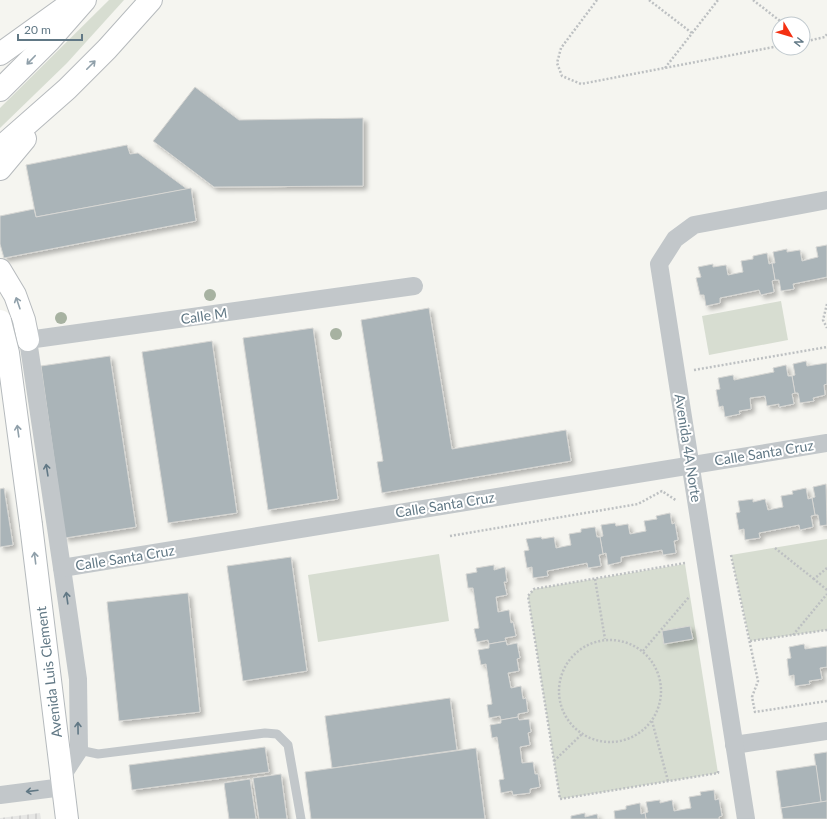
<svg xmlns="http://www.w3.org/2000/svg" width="827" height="819" font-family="Lato,sans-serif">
	<defs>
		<pattern id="industrial-grid" width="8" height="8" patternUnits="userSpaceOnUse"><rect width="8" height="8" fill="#e6e6e4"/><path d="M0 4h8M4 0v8" fill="none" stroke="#bebfbe"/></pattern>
		<filter id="shadow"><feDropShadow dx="3.5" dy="3.5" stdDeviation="2" flood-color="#0004"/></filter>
	</defs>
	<rect width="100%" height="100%" fill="#f5f5f0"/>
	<!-- industrial -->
	<polygon fill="url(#industrial-grid)" points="40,813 41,819 0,819 0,818"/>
	<!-- park -->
	<g fill="#d7ddd1">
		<polygon points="109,0 124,0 67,63 0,128 0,108"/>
		<polygon points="781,301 788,340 709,355 702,316"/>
		<polygon points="827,539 827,630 750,641 731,555"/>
		<polygon points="439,554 449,621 318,642 308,575"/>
		<polygon points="685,564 718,773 560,799 528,596 534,589"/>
	</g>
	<!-- building -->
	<g fill="#aab4b8" stroke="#d6d6d3" filter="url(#shadow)">
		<polygon points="195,87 239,120 363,118 363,186 214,187 153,141"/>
		<polygon points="127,145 130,154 138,153 187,189 36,217 26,165"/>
		<polygon points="191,188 196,221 4,258 0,244 0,216 34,209 36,217"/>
		<polygon points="827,245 827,277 793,284 794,289 781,291 779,280 775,280 772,263 775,263 773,252 787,249 787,252 800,250 802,261 818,257 816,247"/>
		<polygon points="767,253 769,264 772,263 775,280 772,281 774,292 761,295 759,290 720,298 720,303 706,306 704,295 700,295 696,278 701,277 698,267 713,264 713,267 726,265 728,275 743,272 741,261 753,259 753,256"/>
		<polygon points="429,308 452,449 566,430 571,461 382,493 377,462 383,461 361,320"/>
		<polygon points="313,328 338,499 268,510 243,338"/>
		<polygon points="212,341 237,513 168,523 142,352"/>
		<polygon points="110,356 136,527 65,538 41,366"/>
		<polygon points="806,361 807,366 827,363 827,384 824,385 825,395 813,398 814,401 800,403 798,393 795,393 792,376 795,375 793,364"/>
		<polygon points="786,365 788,376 792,376 795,393 792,394 794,404 779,407 779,404 767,406 765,396 750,398 751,409 739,411 740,414 725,417 723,406 719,407 716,390 720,389 718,378 733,375 734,380 774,372 773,368"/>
		<polygon points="826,484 827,525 820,526 818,515 815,515 812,498 815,497 813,487"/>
		<polygon points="4,488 13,545 0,547 0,489"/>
		<polygon points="806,488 808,499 812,498 815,515 811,516 813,527 800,530 799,525 759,533 760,538 745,540 744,529 739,530 736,513 740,512 738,501 753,499 753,502 765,499 768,510 783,507 781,496 793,494 792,491"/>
		<polygon points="670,513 672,524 675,523 678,540 674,541 676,553 663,555 662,550 621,557 621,562 608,565 606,553 603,554 600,537 603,536 601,525 615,523 616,526 628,524 630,534 646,531 644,521 657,519 656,516"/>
		<polygon points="595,527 597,537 600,537 603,554 599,555 601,566 588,568 587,563 547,571 548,576 533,578 532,567 527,568 524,551 529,550 526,539 541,537 542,539 554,537 556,548 571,545 569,534 581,532 581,529"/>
		<polygon points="291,557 307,671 243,681 227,566"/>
		<polygon points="494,565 494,570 505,567 507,582 504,582 507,595 496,597 498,612 509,610 511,623 513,622 516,636 505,638 506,641 489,644 488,640 477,642 474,629 479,628 473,588 468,588 466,574 477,572 476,568"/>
		<polygon points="188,593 200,712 119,721 107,602"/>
		<polygon points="690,626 693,639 664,644 662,631"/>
		<polygon points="506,641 507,645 517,643 520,658 517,659 519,671 508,673 511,688 521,686 523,699 526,698 528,712 518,714 518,717 501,720 500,716 489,718 487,705 492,704 486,664 481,665 478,650 489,648 489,644"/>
		<polygon points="804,644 805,649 827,646 827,667 820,668 822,679 809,681 810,684 795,686 794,675 789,676 787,659 791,658 789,647"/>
		<polygon points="450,698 457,750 332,768 325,716"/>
		<polygon points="518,717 519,720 529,719 531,732 528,733 530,745 520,747 522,763 533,762 535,774 538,774 540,787 530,789 530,793 513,795 512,791 501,793 499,780 504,779 497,737 492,738 490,725 501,723 501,720"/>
		<polygon points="265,747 269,772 132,790 129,765"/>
		<polygon points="476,748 485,819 311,819 305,772"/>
		<polygon points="827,752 827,801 821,802 814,754"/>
		<polygon points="816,765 821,802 781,808 776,771"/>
		<polygon points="281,774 287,819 259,819 253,778"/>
		<polygon points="250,779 256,819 229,819 224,783"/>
		<polygon points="714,790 715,800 719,799 722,816 719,817 719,819 646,819 645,813 648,812 646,802 660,800 660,803 672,800 674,811 691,808 689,797 701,795 700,792"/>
		<polygon points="827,801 827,819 783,819 781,808"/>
		<polygon points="640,803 641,814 645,813 646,819 615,819 614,811 626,809 626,806"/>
		<polygon points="585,813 585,817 597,814 598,819 571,819 571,816"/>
	</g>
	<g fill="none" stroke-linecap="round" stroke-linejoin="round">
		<defs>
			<polyline id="primary" points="31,525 67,819"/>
			<g id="trunk">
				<polyline points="0,54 71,3"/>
				<polyline points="0,90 49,41 85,0"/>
				<polyline points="0,148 67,89 107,49 151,0"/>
				<polyline points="0,169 25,139"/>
				<polyline points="0,270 15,295 24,320 28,340"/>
			</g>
		</defs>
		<!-- primary casing -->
		<use href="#primary" stroke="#b5babd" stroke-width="24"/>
		<!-- trunk casing -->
		<use href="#trunk" stroke="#b6babd" stroke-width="24"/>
		<!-- path -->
		<g stroke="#bdc0c2" stroke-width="2.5" stroke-dasharray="2 2" stroke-linecap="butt">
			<polyline points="597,0 561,48 557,63 562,76 581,84 779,46"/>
			<polyline points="649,0 692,33"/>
			<polyline points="753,0 784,24"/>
			<polyline points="803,42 825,37 827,34"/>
			<polyline points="665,68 718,0"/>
			<polyline points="827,304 823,320 827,328"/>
			<polyline points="694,370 827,347"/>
			<polyline points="450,536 638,504 662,491 677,501"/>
			<polyline points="775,548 814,579"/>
			<polyline points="731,555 758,681 752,697 755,712 827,701"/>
			<polyline points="685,563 534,589 528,596 560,799 718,773 718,771"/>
			<polyline points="827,568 814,579 827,590"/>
			<polyline points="595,579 605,639"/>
			<polyline points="793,635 827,594"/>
			<circle cx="610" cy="691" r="51"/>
			<polyline points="750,641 827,630"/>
			<polyline points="643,651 689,597"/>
			<polyline points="652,721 668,781"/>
			<polyline points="554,761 582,734"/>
		</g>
		<!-- service -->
		<polyline stroke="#c2c7ca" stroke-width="9" points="79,750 98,754 265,733 277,734 288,745 301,819"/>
		<!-- minor -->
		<g stroke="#c2c7ca" stroke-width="18">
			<polyline points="0,332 13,328 28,340 414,286"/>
			<polyline points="28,340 62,568 78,679 79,750 62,776"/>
			<polyline points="62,568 827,443"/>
			<polyline points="734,745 827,731"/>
			<polyline points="0,795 63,787"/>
			<polyline points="746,819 659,264 675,239 694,225 827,200"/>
		</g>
		<!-- primary -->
		<use href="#primary" stroke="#fff" stroke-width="22"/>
		<!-- trunk -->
		<use href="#trunk" stroke="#fff" stroke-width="22"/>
		<defs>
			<polyline id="primary-bridge" points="0,321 8,353 31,525"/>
		</defs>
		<!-- primary-bridge casing -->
		<use href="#primary-bridge" stroke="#b5babd" stroke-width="24" stroke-linecap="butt"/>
		<!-- primary-bridge -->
		<use href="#primary-bridge" stroke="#fff" stroke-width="22"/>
	</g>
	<!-- trees -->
	<g fill="#a7b2a1">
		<circle cx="210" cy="295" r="6"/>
		<circle cx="61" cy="318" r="6"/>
		<circle cx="336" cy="334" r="6"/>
	</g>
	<!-- one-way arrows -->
	<defs><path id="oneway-shaft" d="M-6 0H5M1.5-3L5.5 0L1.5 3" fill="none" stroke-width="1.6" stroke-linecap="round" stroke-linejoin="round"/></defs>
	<g stroke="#90a0aa">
		<use href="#oneway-shaft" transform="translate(31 60) rotate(134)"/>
		<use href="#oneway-shaft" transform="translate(91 65) rotate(-45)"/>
		<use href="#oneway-shaft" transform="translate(18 303) rotate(-109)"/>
		<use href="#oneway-shaft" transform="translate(18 431) rotate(-98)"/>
		<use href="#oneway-shaft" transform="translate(35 558) rotate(-97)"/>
	</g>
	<g stroke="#617885">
		<use href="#oneway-shaft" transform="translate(47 470) rotate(-99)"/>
		<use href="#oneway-shaft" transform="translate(67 598) rotate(-98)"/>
		<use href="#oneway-shaft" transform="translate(78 728) rotate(-91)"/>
		<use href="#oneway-shaft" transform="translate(32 791) rotate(173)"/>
	</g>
	<g text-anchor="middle" stroke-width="4" stroke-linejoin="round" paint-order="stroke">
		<!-- street labels -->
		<g font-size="14" fill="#617885" stroke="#fff">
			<text transform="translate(204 316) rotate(-8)" y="5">Calle M</text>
			<text transform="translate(688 448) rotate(81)" y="5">Avenida 4A Norte</text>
			<text transform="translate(764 453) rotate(-9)" y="5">Calle Santa Cruz</text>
			<text transform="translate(445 505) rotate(-9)" y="5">Calle Santa Cruz</text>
			<text transform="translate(125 558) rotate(-9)" y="5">Calle Santa Cruz</text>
			<text transform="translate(49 672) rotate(-97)" y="5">Avenida Luis Clement</text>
		</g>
	</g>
	<!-- north arrow -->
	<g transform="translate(791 36) rotate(128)"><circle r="19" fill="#ffffff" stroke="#c0c9ce"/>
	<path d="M0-3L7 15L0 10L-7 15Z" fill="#f43012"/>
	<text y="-6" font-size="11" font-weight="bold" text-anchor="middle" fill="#617885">N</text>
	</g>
	<!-- scale -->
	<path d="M18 34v6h64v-6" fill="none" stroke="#617885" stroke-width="2"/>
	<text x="24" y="34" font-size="12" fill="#617885" stroke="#ffffff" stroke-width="3" paint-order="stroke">20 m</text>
</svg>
